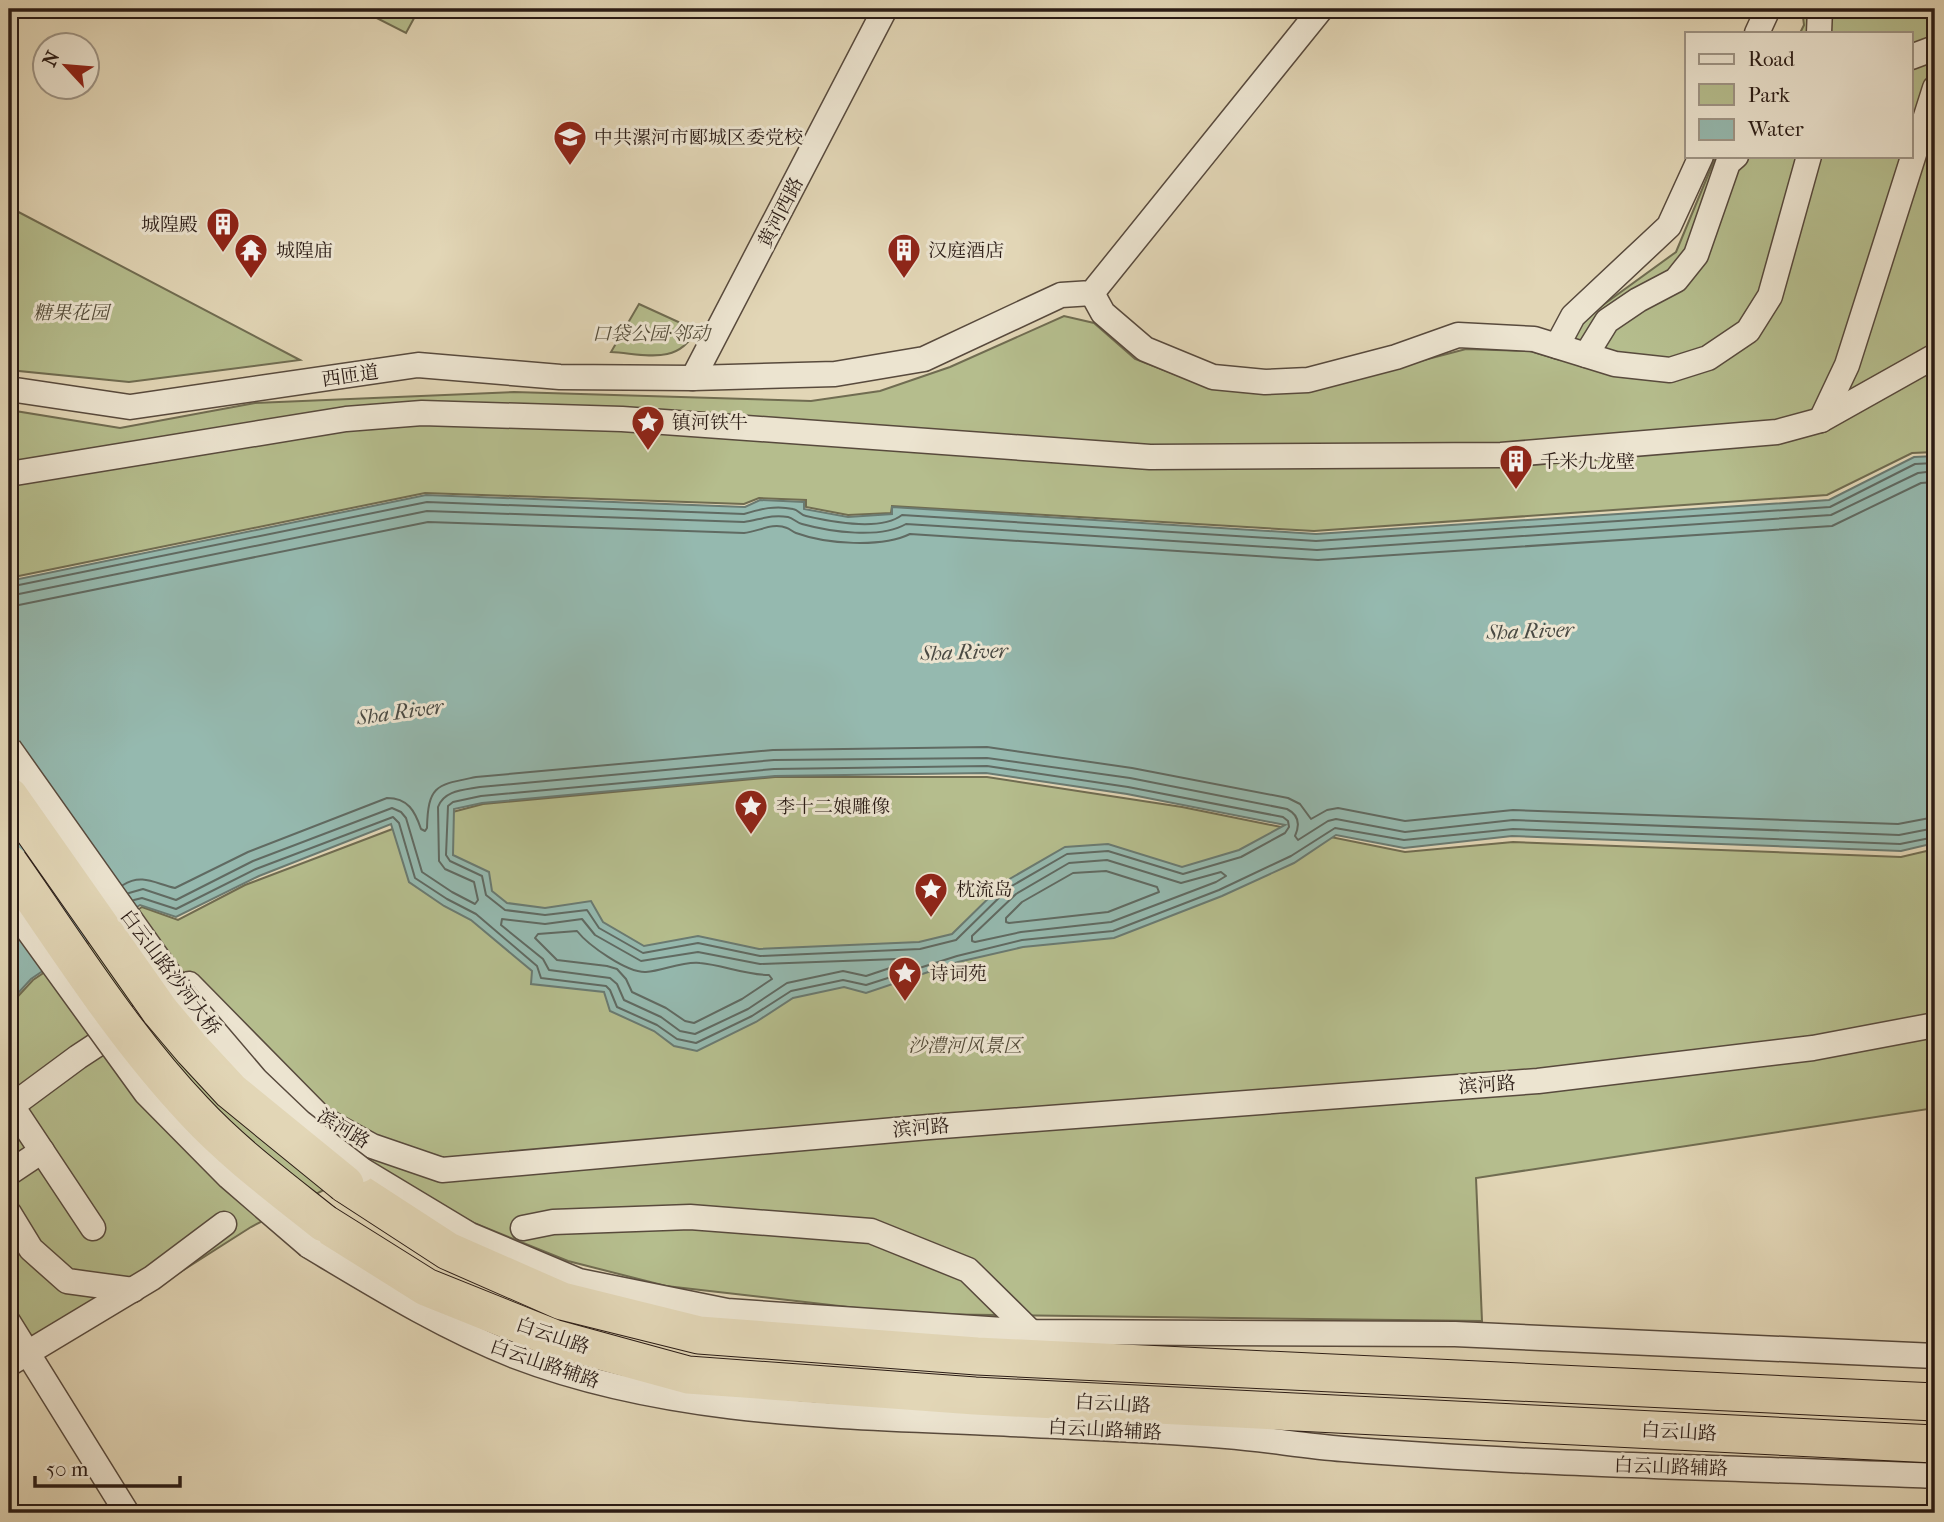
<svg xmlns="http://www.w3.org/2000/svg" width="1944" height="1522" font-family="'IM FELL French Canon','Noto Serif SC',serif">
	<rect width="100%" height="100%" fill="#e2d6b6"/>
	<filter id="stains"><feTurbulence type="fractalNoise" baseFrequency=".00286" numOctaves="4"/><feColorMatrix values="0 0 0 0 .2 0 0 0 0 .09 0 0 0 0 .02 0 0 0 .5 -.17"/></filter>
	<radialGradient id="worn" r=".72"><stop offset=".6" stop-color="#630" stop-opacity="0"/><stop offset="1" stop-color="#630" stop-opacity=".3"/></radialGradient>
	<!-- green -->
	<g fill="#b5bd8d" stroke="#706c51" stroke-width="2">
		<polygon points="359,9 419,9 406,33"/>
		<polygon points="1802,9 1935,9 1935,452 1912,453 1827,495 1314,531 892,506 891,513 848,515 806,507 806,500 759,498 744,504 425,493 9,578 9,410 120,428 255,403 514,392 811,401 880,391 950,367 1064,316 1094,323 1135,359 1210,388 1405,365 1466,349 1530,351 1560,360 1571,335 1596,310 1676,252 1716,156 1911,156 1911,33 1800,33 1804,25"/>
		<polygon points="9,207 300,360 129,382 9,370"/>
		<path d="M639 304 696 330C678 366 645 354 611 352Z"/>
		<polygon points="775,777 987,777 1182,807 1405,852 1513,842 1901,857 1935,849 1935,1108 1476,1178 1482,1321 908,1314 666,1286 568,1261 474,1223 371,1166 251,1227 152,1290 9,1374 9,1006 33,980 142,907 178,920 245,885 403,825 483,804"/>
	</g>
	<!-- water -->
	<path fill="#95b9af" stroke="#6a7a71" stroke-width="2" fill-rule="evenodd" d="M1935 456V843L1901 851 1512 836 1404 848 1336 835 1294 863 1222 896 1114 938 1023 947 958 962 866 993 844 987 793 998 756 1022 697 1051 674 1046 654 1031 610 1011 604 992 531 984 532 971 471 920 444 906 409 882 391 824 259 876 176 917 140 905 31 979 9 1003V581L426 495 745 507 760 500 804 502V509L848 517 892 514V507L1316 534 1829 500 1914 457ZM986 773 1127 794 1285 825 1239 850 1182 867 1108 844 1065 847 1006 881 952 934 919 942 759 949 698 936 644 946 603 922 591 901 545 908 507 903 492 891 489 872 453 855 454 809 482 803 775 776Z"/>
	<g fill="none" stroke-linecap="round" stroke-linejoin="round">
		<!-- shore -->
		<g stroke="#606a62" stroke-width="2">
			<path d="M9 587 427 502 744 514C761 509 775 505 793 509 799 510 800 515 806 516 832 522 881 531 902 515L1316 541 1830 507 1915 464 1935 463"/>
			<path d="M9 596 427 511 744 522C759 520 771 514 788 517 793 518 797 523 802 524 831 532 880 539 906 524L1317 550 1831 515 1918 473 1935 471"/>
			<path d="M9 607 428 522 744 533C758 532 772 522 787 528 790 529 793 532 796 533 826 544 881 548 910 534L1318 560 1832 526 1921 483 1935 482"/>
			<polygon points="987,766 1128,787 1283,817 1288,821 1289,827 1285,833 1241,857 1183,874 1108,851 1067,854 1010,887 956,940 920,949 760,956 698,943 643,953 599,928 587,910 545,915 505,910 486,895 482,876 450,861 446,855 448,806 453,802 481,796 774,769"/>
			<polygon points="1107,860 1181,883 1221,872 1226,876 1216,882 1111,922 1021,932 975,942 972,941 972,936 1016,894 1069,863"/>
			<polygon points="1106,871 1157,887 1159,892 1108,912 1009,923 1006,922 1006,918 1022,902 1073,873"/>
			<path d="M123 885C142 873 156 884 175 888L248 852 387 798C408 798 415 811 421 829L425 831 427 828C428 784 437 785 476 777L773 750 987 747 1132 768 1288 798 1300 804 1311 819 1327 810 1338 808 1405 821 1513 810 1898 824 1935 817"/>
			<path d="M129 893 143 889 176 900 253 861 392 808 401 812 406 818 422 872 452 892 475 904 478 900 474 882 445 869 439 861 438 807C444 790 464 790 480 787L774 760 987 758 1130 778 1287 809C1299 815 1300 825 1295 836L1298 840 1328 821 1336 819 1405 832 1513 820 1899 835 1935 828"/>
			<polyline points="134,900 142,898 176,909 256,869 393,817 399,823 415,878 447,899 476,914 537,966 541,978 606,986 610,990 617,1007 657,1025 677,1039 696,1043 752,1016 791,991 843,980 866,985 957,956 1022,940 1113,931 1219,890 1291,856 1335,828 1404,840 1513,829 1900,844 1935,837"/>
			<polygon points="502,919 545,924 582,919 595,935 641,961 698,952 760,964 897,959 901,962 899,965 866,976 843,971 787,983 748,1009 695,1034 680,1031 661,1017 624,1000 617,984 610,978 549,970 543,959 501,925"/>
			<path d="M577 931C588 945 627 973 646 972 663 971 682 961 700 963 723 965 745 975 769 975L772 979 742 999 694 1023 685 1021 666 1008 632 992 626 979 617 969 607 966 557 960 535 938 538 934Z"/>
		</g>
		<defs>
			<g id="minor">
				<polyline points="1757,33 1768,9"/>
				<polyline points="1819,33 1820,9"/>
				<polyline points="1911,57 1935,48"/>
				<polyline points="1092,293 1103,313 1145,349 1213,377 1265,382 1308,380 1396,357 1458,335 1534,339 1615,364 1670,370 1708,358 1748,331 1770,296 1809,156"/>
				<polyline points="1557,346 1573,316 1669,226 1701,156"/>
				<polyline points="1586,355 1607,321 1638,300 1676,280 1696,255 1728,163 1736,156"/>
				<polyline points="693,378 885,9"/>
				<polyline points="9,389 130,407 418,365 560,377 693,378 835,374 924,359 1061,295 1092,293 1321,9"/>
				<polyline points="1821,420 1847,365 1935,88"/>
				<polyline points="9,474 346,419 422,413 622,419 1150,457 1501,455 1777,432 1821,420 1935,356"/>
				<polyline points="12,1106 93,1228"/>
				<polyline points="9,1108 78,1057 189,984 321,1118 372,1146 442,1170 929,1127 1538,1081 1813,1048 1935,1025"/>
				<polyline points="362,1170 470,1235 579,1281 727,1311 1031,1332 1455,1334 1935,1356"/>
				<polyline points="9,1173 42,1151"/>
				<polyline points="9,1213 31,1249 67,1281 133,1290"/>
				<polyline points="523,1228 553,1222 690,1217 871,1231 968,1270 1036,1337"/>
				<path d="M309 1246C376 1286 442 1327 515 1356 667 1414 833 1416 993 1423 1071 1427 1149 1430 1226 1436 1265 1439 1304 1446 1343 1449 1540 1465 1738 1468 1935 1476"/>
				<polyline points="9,1323 127,1513"/>
				<polyline points="9,1364 152,1278 224,1224"/>
			</g>
			<g id="highway">
				<polyline points="345,1184 448,1251 562,1301 699,1335 977,1356 1935,1402"/>
				<polyline points="324,1223 426,1287 553,1338 688,1375 975,1396 1935,1444"/>
			</g>
		</defs>
		<!-- minor casing -->
		<use href="#minor" stroke="#584a3d" stroke-width="27"/>
		<!-- highway casing -->
		<use href="#highway" stroke="#2a1b15" stroke-width="39"/>
		<!-- minor -->
		<use href="#minor" stroke="#ece4d0" stroke-width="24"/>
		<!-- highway -->
		<use href="#highway" stroke="#e2d6b6" stroke-width="37"/>
		<defs>
			<g id="minor-bridge">
				<polyline points="9,748 186,998 256,1080 300,1122 362,1170"/>
				<polyline points="9,904 146,1093 229,1177 309,1246"/>
			</g>
			<g id="highway-bridge">
				<polyline points="9,796 160,1011 193,1050 231,1091 345,1184"/>
				<path d="M9 863C68 947 123 1036 194 1111 233 1153 279 1187 324 1223"/>
			</g>
		</defs>
		<!-- minor-bridge casing -->
		<use href="#minor-bridge" stroke="#584a3d" stroke-width="27" stroke-linecap="butt"/>
		<!-- highway-bridge casing -->
		<use href="#highway-bridge" stroke="#2a1b15" stroke-width="39" stroke-linecap="butt"/>
		<!-- minor-bridge -->
		<use href="#minor-bridge" stroke="#ece4d0" stroke-width="24"/>
		<!-- highway-bridge -->
		<use href="#highway-bridge" stroke="#e2d6b6" stroke-width="37"/>
	</g>
	<!-- icons -->
	<defs>
		<symbol id="school-pin" viewBox="-11 -11 22 30"><path d="M0 17L-7.5 6A9.5 9.5 0 1 1 7.5 6Z" fill="#8f2418" stroke="#ece4d0"/><path d="M0-5L7-2L0 1L-7-2ZM-4 1L0 2.5L4 1V4Q0 6-4 4Z" fill="#fff"/></symbol>
		<symbol id="building-pin" viewBox="-11 -11 22 30"><path d="M0 17L-7.5 6A9.5 9.5 0 1 1 7.5 6Z" fill="#8f2418" stroke="#ece4d0"/><path d="M-4-6H4V6H1V3H-1V6H-4ZM-2.5-4.3h1.7v1.8h-1.7ZM.8-4.3h1.7v1.8H.8ZM-2.5-1h1.7V.8h-1.7ZM.8-1h1.7V.8H.8Z" fill="#fff"/></symbol>
		<symbol id="temple-pin" viewBox="-11 -11 22 30"><path d="M0 17L-7.5 6A9.5 9.5 0 1 1 7.5 6Z" fill="#8f2418" stroke="#ece4d0"/><path d="M0-6L5-2H3V0L6.5 2.5H4V6H1.5V3h-3V6H-4V2.5H-6.5L-3 0V-2H-5Z" fill="#fff"/></symbol>
		<symbol id="sight-pin" viewBox="-11 -11 22 30"><path d="M0 17L-7.5 6A9.5 9.5 0 1 1 7.5 6Z" fill="#8f2418" stroke="#ece4d0"/><path d="M0-6L1.8-2.2L6-1.7L2.9 1.2L3.7 5.4L0 3.3L-3.7 5.4L-2.9 1.2L-6-1.7L-1.8-2.2Z" fill="#fff"/></symbol>
	</defs>
	<g fill-rule="evenodd">
		<use href="#school-pin" x="551" y="118" width="38" height="52"/>
		<use href="#building-pin" x="204" y="205" width="38" height="52"/>
		<use href="#temple-pin" x="232" y="231" width="38" height="52"/>
		<use href="#building-pin" x="885" y="231" width="38" height="52"/>
		<use href="#sight-pin" x="629" y="403" width="38" height="52"/>
		<use href="#building-pin" x="1497" y="442" width="38" height="52"/>
		<use href="#sight-pin" x="732" y="787" width="38" height="52"/>
		<use href="#sight-pin" x="912" y="870" width="38" height="52"/>
		<use href="#sight-pin" x="886" y="954" width="38" height="52"/>
	</g>
	<g text-anchor="middle" stroke-width="6" stroke-linejoin="round" paint-order="stroke">
		<!-- poi labels -->
		<g font-size="19" fill="#2a1b15" stroke="#ece4d0" text-anchor="start">
			<text x="594" y="144">中共漯河市郾城区委党校</text>
			<text x="198" y="231" text-anchor="end">城隍殿</text>
			<text x="276" y="257">城隍庙</text>
			<text x="928" y="257">汉庭酒店</text>
			<text x="672" y="429">镇河铁牛</text>
			<text x="1540" y="468">千米九龙壁</text>
			<text x="776" y="813">李十二娘雕像</text>
			<text x="956" y="896">枕流岛</text>
			<text x="930" y="980">诗词苑</text>
		</g>
		<!-- street labels -->
		<g font-size="19" fill="#2a1b15" stroke="#ece4d0">
			<text transform="translate(780 212) rotate(-63)" y="7">黄河西路</text>
			<text transform="translate(350 375) rotate(-8)" y="7">西匝道</text>
			<text transform="translate(171 972) rotate(53)" y="7">白云山路沙河大桥</text>
			<text transform="translate(1487 1084) rotate(-4)" y="7">滨河路</text>
			<text transform="translate(921 1127) rotate(-5)" y="7">滨河路</text>
			<text transform="translate(344 1128) rotate(31)" y="7">滨河路</text>
			<text transform="translate(553 1335) rotate(19)" y="7">白云山路</text>
			<text transform="translate(545 1363) rotate(19)" y="7">白云山路辅路</text>
			<text transform="translate(1113 1403) rotate(3)" y="7">白云山路</text>
			<text transform="translate(1105 1429) rotate(3)" y="7">白云山路辅路</text>
			<text transform="translate(1679 1431) rotate(3)" y="7">白云山路</text>
			<text transform="translate(1671 1466) rotate(2)" y="7">白云山路辅路</text>
		</g>
		<!-- park labels -->
		<g font-size="19" font-style="italic" fill="#544c39" stroke="#ece4d0">
			<text x="71" y="319">糖果花园</text>
			<text x="651" y="340">口袋公园·邻动</text>
			<text x="965" y="1052">沙澧河风景区</text>
		</g>
		<!-- water labels -->
		<g font-size="21" font-style="italic" fill="#4a4a43" stroke="#ece4d0">
			<text transform="translate(1530 631) rotate(-2)" y="7">Sha River</text>
			<text transform="translate(964 652) rotate(-2)" y="7">Sha River</text>
			<text transform="translate(400 712) rotate(-8)" y="7">Sha River</text>
		</g>
	</g>
	<!-- margin -->
	<rect width="1944" height="1522" fill="none" stroke="#e2d6b6" stroke-width="35"/>
	<rect x="10" y="10" width="1923" height="1501" fill="none" stroke="#2a1b15" stroke-width="3.5"/>
	<rect x="18" y="18" width="1909" height="1487" fill="none" stroke="#2a1b15" stroke-width="2"/>
	<!-- legend -->
	<rect x="1685" y="32" width="228" height="126" fill="#ece4d0" stroke="#9e9485" stroke-width="2"/>
	<rect x="1699" y="54" width="35" height="10" fill="#ece4d0" stroke="#9e9485" stroke-width="2"/>
	<text x="1748" y="66" font-size="21" fill="#2a1b15">Road</text>
	<rect x="1699" y="84" width="35" height="21" fill="#b5bd8d" stroke="#9e9485" stroke-width="2"/>
	<text x="1748" y="102" font-size="21" fill="#2a1b15">Park</text>
	<rect x="1699" y="119" width="35" height="21" fill="#95b9af" stroke="#9e9485" stroke-width="2"/>
	<text x="1748" y="136" font-size="21" fill="#2a1b15">Water</text>
	<!-- north arrow -->
	<g transform="translate(66 66) rotate(296)"><circle r="33" fill="#ece4d0" stroke="#9e9485" stroke-width="2"/>
	<path d="M0-5L12 26L0 18L-12 26Z" fill="#8f2418"/>
	<text y="-10" font-size="19" font-weight="bold" text-anchor="middle" fill="#2a1b15">N</text>
	</g>
	<!-- scale -->
	<path d="M35 1476v10h145v-10" fill="none" stroke="#2a1b15" stroke-width="3.5"/>
	<text x="46" y="1476" font-size="21" fill="#2a1b15" stroke="#ece4d0" stroke-width="5" paint-order="stroke">50 m</text>
	<rect width="100%" height="100%" filter="url(#stains)"/>
	<rect width="100%" height="100%" fill="url(#worn)"/>
</svg>
